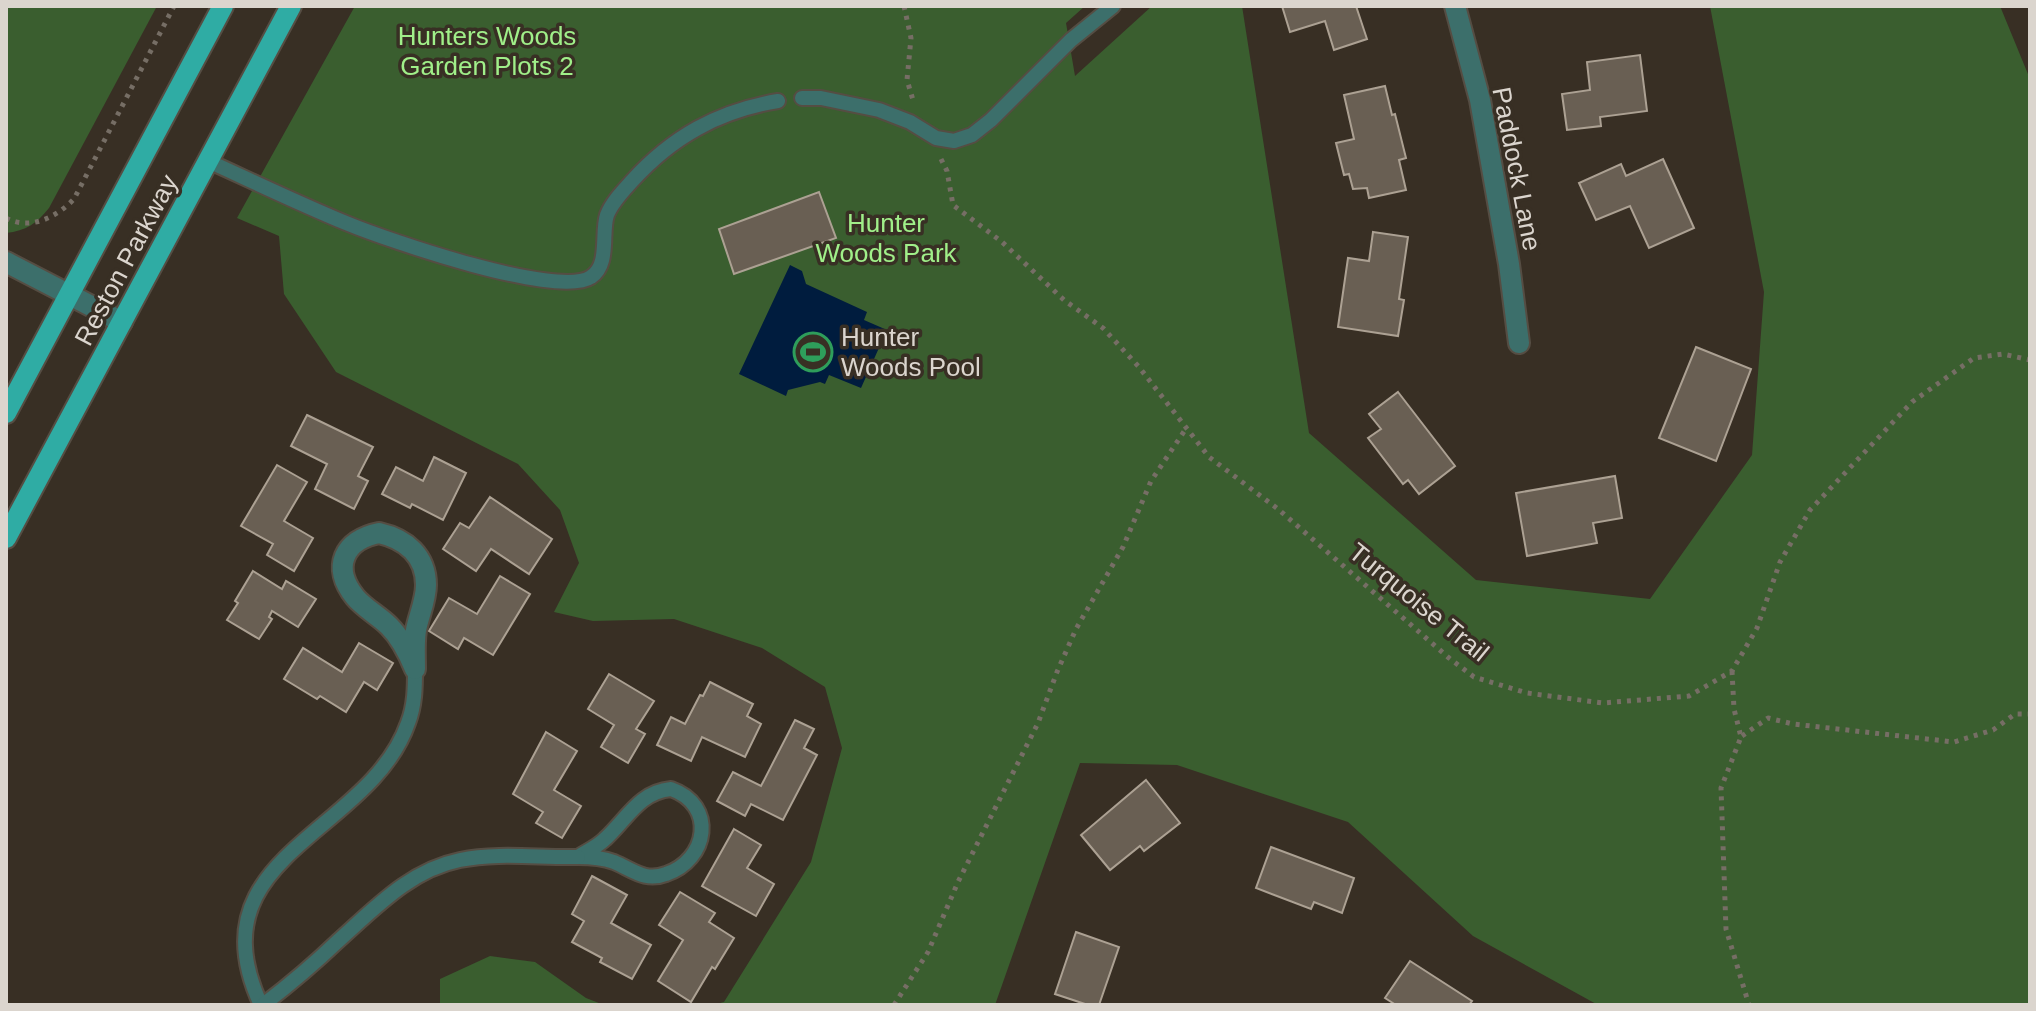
<svg xmlns="http://www.w3.org/2000/svg" width="2036" height="1011" font-family="Arial,sans-serif">
	<rect width="100%" height="100%" fill="#382f24"/>
	<!-- green -->
	<g fill="#3a5e2f">
		<path d="M8 6H157L49 208C37 223 26 231 6 233V29Z"/>
		<polygon points="355,6 1085,6 1066,23 1075,76 1152,6 1242,6 1309,433 1476,580 1650,599 1752,455 1764,292 1710,6 2000,6 2030,79 2030,1005 1598,1005 1473,936 1348,822 1177,765 1080,763 995,1005 712,1005 724,1002 811,862 842,748 825,687 762,648 674,619 593,621 554,612 579,563 560,510 518,464 336,372 284,294 279,236 237,218"/>
		<polygon points="490,956 535,962 586,998 604,1005 440,1005 440,979"/>
	</g>
	<!-- water -->
	<polygon fill="#001c3e" points="790,265 802,271 806,284 867,312 864,320 887,330 861,388 829,375 825,384 820,382 788,390 786,396 739,374"/>
	<!-- building -->
	<g fill="#695f53" stroke="#aca193" stroke-width="2">
		<polygon points="1282,6 1356,6 1367,39 1334,50 1325,21 1290,32"/>
		<polygon points="1640,55 1647,111 1600,117 1601,126 1567,130 1562,94 1590,90 1587,62"/>
		<polygon points="1385,86 1392,115 1395,114 1406,158 1399,160 1406,190 1369,198 1367,188 1353,189 1349,174 1344,175 1336,143 1354,139 1344,95"/>
		<polygon points="1663,159 1694,228 1649,248 1630,206 1596,220 1579,183 1621,164 1626,176"/>
		<polygon points="819,192 836,238 734,274 719,229"/>
		<polygon points="1373,232 1408,237 1399,299 1404,300 1398,336 1338,327 1348,258 1369,261"/>
		<polygon points="1696,347 1751,369 1716,461 1659,438"/>
		<polygon points="1398,392 1455,466 1419,494 1408,480 1403,484 1368,438 1381,429 1369,414"/>
		<polygon points="307,415 373,447 358,476 368,481 354,509 315,489 327,464 291,446"/>
		<polygon points="434,457 466,473 443,520 412,504 410,508 382,494 396,467 423,481"/>
		<polygon points="277,465 307,482 284,521 313,538 294,571 267,555 273,544 241,526"/>
		<polygon points="1615,476 1622,518 1593,523 1597,543 1527,556 1516,493"/>
		<polygon points="490,497 552,539 529,574 491,549 476,571 443,549 460,523 469,528"/>
		<polygon points="253,571 282,589 286,581 316,599 298,627 272,611 269,617 272,619 259,639 227,620 238,603 235,601"/>
		<polygon points="500,576 530,594 493,655 464,638 458,649 429,631 449,598 477,614"/>
		<polygon points="359,643 393,663 377,690 364,682 346,712 320,696 317,699 284,679 303,648 342,672"/>
		<polygon points="609,674 654,701 636,729 645,734 628,763 601,747 614,725 588,709"/>
		<polygon points="710,682 753,704 747,716 761,724 745,757 702,737 691,761 657,745 671,717 685,724 700,695 703,696"/>
		<polygon points="795,720 814,729 804,748 817,755 783,820 751,804 745,816 717,801 733,772 761,786"/>
		<polygon points="546,732 577,751 554,790 581,806 562,838 536,823 543,812 513,794"/>
		<polygon points="1146,780 1180,823 1144,851 1140,846 1110,870 1081,835"/>
		<polygon points="734,829 761,845 747,868 774,884 756,916 702,886"/>
		<polygon points="1271,847 1354,878 1342,913 1314,902 1311,909 1256,888"/>
		<polygon points="592,876 627,895 611,923 651,945 632,979 600,962 602,958 572,942 584,921 572,914"/>
		<polygon points="680,892 715,913 709,922 734,938 715,969 712,967 691,1002 658,981 683,940 659,925"/>
		<polygon points="1076,932 1119,947 1099,1005 1088,1005 1055,994"/>
		<polygon points="1410,961 1472,1001 1469,1005 1396,1005 1385,998"/>
	</g>
	<g fill="none" stroke-linecap="round" stroke-linejoin="round">
		<defs>
			<g id="lane">
				<polyline points="802,98 821,98 879,110 910,122 936,138 954,141 972,135 991,120 1071,40 1113,6"/>
				<path d="M208 161C254 182 300 204 346 223 387 240 558 299 591 277 610 265 601 233 607 215 612 202 623 191 632 181 672 137 718 111 778 101"/>
				<path d="M671 789C717 805 708 860 666 874 645 882 633 870 614 862 603 858 589 857 578 857 587 851 597 847 605 839 627 819 639 792 671 789Z"/>
				<path d="M261 1005C191 855 369 835 408 723 415 705 415 687 415 669"/>
				<path d="M263 1005C289 985 314 964 338 941 375 908 410 870 460 860 498 852 539 858 578 857"/>
			</g>
			<g id="street">
				<polyline points="1455,6 1480,100 1509,264 1519,343"/>
				<polyline points="6,262 122,322"/>
				<path d="M379 533C406 539 426 556 426 585 426 600 419 615 416 630 414 642 415 656 415 669 408 652 401 638 389 626 379 616 364 608 355 597 331 567 344 540 379 533Z"/>
			</g>
			<g id="primary">
				<polyline points="6,413 223,6"/>
				<polyline points="6,538 291,6"/>
			</g>
		</defs>
		<!-- lane casing -->
		<use href="#lane" stroke="#554d43" stroke-width="18"/>
		<!-- street casing -->
		<use href="#street" stroke="#554d43" stroke-width="24"/>
		<!-- primary casing -->
		<use href="#primary" stroke="#554d43" stroke-width="24"/>
		<!-- path -->
		<g stroke="#766e65" stroke-width="5" stroke-dasharray="4 6" stroke-linecap="butt">
			<polyline points="904,6 911,38 907,80 913,100"/>
			<polyline points="941,159 947,171 953,205 1002,242 1064,300 1103,328 1139,367 1209,457 1278,509 1449,658 1474,677 1527,693 1603,703 1689,696 1732,671 1757,628 1780,562 1810,510 1912,402 1974,358 2003,354 2030,360"/>
			<path d="M6 218C30 231 57 217 74 199L174 6"/>
			<polyline points="1732,671 1734,709 1741,737 1721,788 1726,929 1749,1005"/>
			<polyline points="1742,736 1768,718 1793,724 1954,742 1993,730 2015,714 2030,714"/>
			<polyline points="894,1005 928,952 958,882 1038,723 1057,672 1076,629 1123,547 1151,481 1187,427"/>
		</g>
		<!-- lane -->
		<use href="#lane" stroke="#3c6f6b" stroke-width="14"/>
		<!-- street -->
		<use href="#street" stroke="#3c6f6b" stroke-width="20"/>
		<!-- primary -->
		<use href="#primary" stroke="#2faca4" stroke-width="20"/>
	</g>
	<!-- icons -->
	<defs>
		<symbol id="stadium-ring" viewBox="-11 -11 22 22"><circle r="9.5" fill="#382f24" stroke="#2e9e5b" stroke-width="1.5"/><path d="M0-5a6.5 5 0 1 0 0 10a6.5 5 0 1 0 0-10ZM-3.5-1.8h7v3.6h-7Z" fill="#2e9e5b"/></symbol>
	</defs>
	<g fill-rule="evenodd">
		<use href="#stadium-ring" x="791" y="330" width="44" height="44"/>
	</g>
	<g text-anchor="middle" stroke-width="7" stroke-linejoin="round" paint-order="stroke">
		<!-- park labels -->
		<g font-size="26" fill="#a0ef89" stroke="#382f24">
			<text x="487" y="45">Hunters Woods<tspan x="487" dy="30">Garden Plots 2</tspan></text>
			<text x="886" y="232">Hunter<tspan x="886" dy="30">Woods Park</tspan></text>
		</g>
		<!-- street labels -->
		<g font-size="26" fill="#dbd5ce" stroke="#382f24">
			<text transform="translate(1517 169) rotate(79)" y="9">Paddock Lane</text>
			<text transform="translate(126 260) rotate(-62)" y="9">Reston Parkway</text>
			<text transform="translate(1419 602) rotate(39)" y="9">Turquoise Trail</text>
		</g>
		<!-- poi labels -->
		<g font-size="26" fill="#dbd5ce" stroke="#382f24" text-anchor="start">
			<text x="841" y="346">Hunter<tspan x="841" dy="30">Woods Pool</tspan></text>
		</g>
	</g>
	<!-- border -->
	<rect width="2036" height="1011" fill="none" stroke="#dbd5ce" stroke-width="16"/>
</svg>
